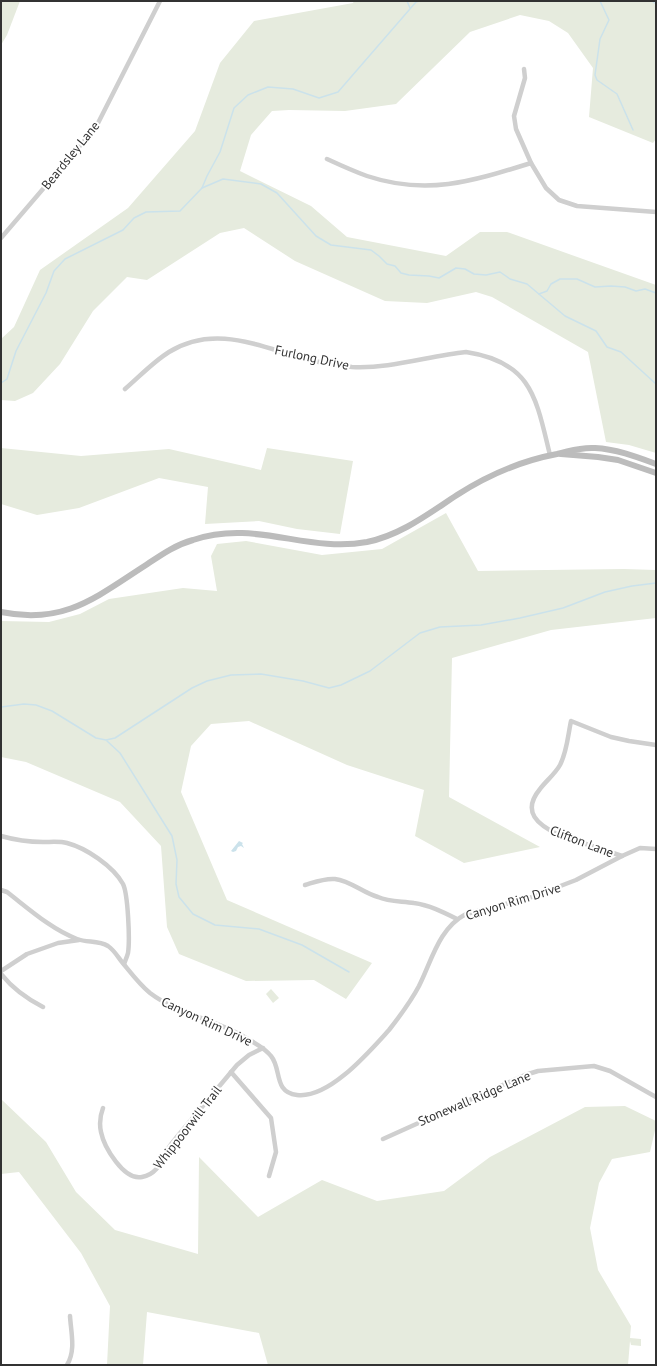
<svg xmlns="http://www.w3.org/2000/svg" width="657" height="1366" font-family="'PT Sans',sans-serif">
	<rect width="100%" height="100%" fill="#fff"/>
	<!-- green -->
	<g fill="#e6ebde">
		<polygon points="1,1 20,1 7,35 1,45"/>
		<polygon points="354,1 656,1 656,139 653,143 589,117 593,68 568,33 549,21 520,15 470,32 396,104 345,111 289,110 272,111 251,135 240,171 311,206 347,237 446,256 480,232 507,232 656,285 656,453 629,445 606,442 588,352 492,297 476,292 427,303 385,301 295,261 244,228 220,233 147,280 127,277 93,311 60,364 33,393 15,401 1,400 1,339 14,327 40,270 128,208 195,131 220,63 254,21 353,3"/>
		<polygon points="1,448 81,456 169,449 261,470 267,448 353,461 340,534 297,529 259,521 205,524 208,487 159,478 79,508 37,515 1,504"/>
		<polygon points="446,513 478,571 624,569 656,570 656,618 551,630 452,658 449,797 540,847 464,863 415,836 424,790 347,765 249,721 211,724 191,746 181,792 227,900 372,963 346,999 314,980 246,981 179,954 167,927 161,846 120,802 26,762 1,757 1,621 49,622 80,614 109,599 183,588 217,591 211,556 217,544 246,541 322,555 382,549"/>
		<polygon points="271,989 279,998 273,1003 266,994"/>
		<polygon points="1,1099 46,1142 76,1192 115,1230 198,1254 199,1157 258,1217 322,1180 377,1201 444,1191 490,1157 585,1107 625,1106 656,1121 656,1126 650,1152 612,1159 599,1183 590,1228 598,1270 631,1326 630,1338 641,1339 641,1346 631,1345 630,1341 628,1365 268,1365 259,1333 147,1312 143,1365 107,1365 110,1306 81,1253 19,1172 1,1174"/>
	</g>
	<!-- water -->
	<polygon fill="#cbe2eb" points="239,841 243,843 242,844 244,848 241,846 238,847 236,851 233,852 231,851"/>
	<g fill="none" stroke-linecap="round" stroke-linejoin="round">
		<!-- stream -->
		<g stroke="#cbe2eb" stroke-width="1.5">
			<polyline points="407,1 410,8"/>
			<polyline points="600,1 609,20 600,39 595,75 597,80 617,94 633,130"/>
			<polyline points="652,1 656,4"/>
			<polyline points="202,188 223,179 261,184 277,193 316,236 331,245 371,250 379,256 387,264 395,266 401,273 409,275 429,276 439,278 456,268 465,269 474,274 486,275 500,272 510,279 527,284 565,316 596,331 607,347 621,352 656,384"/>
			<polyline points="539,294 547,291 551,284 560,279 577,279 595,287 611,286 625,287 636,291 645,289 656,293"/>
			<polyline points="1,383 7,379 16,351 46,293 54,271 65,259 123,230 134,218 146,212 180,211 202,188 207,176 220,152 234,108 248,95 268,87 293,89 319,98 338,92 416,2 419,1"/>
			<polyline points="1,707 24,704 36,705 52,711 96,738 106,740 115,738 192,688 207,681 231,675 261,674 303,681 329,688 341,685 370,671 420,633 440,627 481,625 520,618 563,608 605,592 632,586 656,583"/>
			<polyline points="107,741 120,753 172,836 177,860 176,884 179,897 193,914 215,925 259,929 302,945 349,972"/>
		</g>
		<!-- street -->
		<g stroke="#cfcfcf" stroke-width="4.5">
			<polyline points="524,69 525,78 514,116 516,129 531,163 546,188 559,200 577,206 656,212"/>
			<path d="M327 159C340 165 353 171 367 176 427 196 473 181 531 163"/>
			<polyline points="1,238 96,127 160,1"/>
			<path d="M125 389C139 377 153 362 169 352 208 328 246 341 286 353 307 360 329 365 352 367 390 369 428 356 466 352 532 362 536 398 550 455"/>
			<path d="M1 836C15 840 28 842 43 842 51 842 60 841 67 843 86 848 113 866 123 884 128 894 130 940 128 953 127 957 125 961 124 964"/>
			<path d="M622 856 559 835C538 825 521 812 540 789 546 781 555 774 560 765 567 752 568 735 571 721L611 737 629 741 656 745"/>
			<path d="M305 885C315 882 325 878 335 879 351 881 363 893 378 897 389 902 402 901 414 903 429 905 443 912 457 919"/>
			<path d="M1 890 7 892C29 909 51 929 77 939 87 943 98 940 108 946 114 950 118 957 122 962 131 973 139 984 150 993 179 1015 215 1019 246 1038 255 1043 265 1048 271 1056 282 1069 273 1092 297 1095 329 1099 369 1052 389 1030 400 1016 411 1001 419 986 432 960 439 928 466 914L529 898 576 880 622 856 640 848 656 849"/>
			<polyline points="1,971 27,954 58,943 79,940"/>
			<path d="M1 974C13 989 27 999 43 1007"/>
			<polyline points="231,1072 271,1118 276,1152 269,1176"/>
			<path d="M103 1108C100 1116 99 1123 101 1132 104 1147 124 1181 142 1177 157 1174 161 1162 167 1151 169 1146 173 1142 176 1138L237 1065 249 1055 263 1048"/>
			<polyline points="383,1139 525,1075 538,1071 594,1066 610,1071 656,1097"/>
			<path d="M67 1365C76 1350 71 1333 70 1316"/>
		</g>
		<!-- secondary -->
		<g stroke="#bcbcbc" stroke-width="6">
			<polyline points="561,454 598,457 618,460 656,473"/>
			<path d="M1 612C65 625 96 597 146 565 161 555 175 545 193 540 255 519 306 553 367 542 401 535 428 514 457 495 488 475 520 461 557 454 571 451 579 447 595 448 616 449 637 457 656 464"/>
		</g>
	</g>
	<g text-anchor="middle" stroke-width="4" stroke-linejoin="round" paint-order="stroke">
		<!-- street labels -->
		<g font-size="13" fill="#323232" stroke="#fff">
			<text transform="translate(70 155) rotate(-51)" y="5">Beardsley Lane</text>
			<text transform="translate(312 357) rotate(12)" y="5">Furlong Drive</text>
			<text transform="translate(582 841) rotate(21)" y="5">Clifton Lane</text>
			<text transform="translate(513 901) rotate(-17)" y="5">Canyon Rim Drive</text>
			<text transform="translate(207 1021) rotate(25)" y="5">Canyon Rim Drive</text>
			<text transform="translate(474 1098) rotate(-23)" y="5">Stonewall Ridge Lane</text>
			<text transform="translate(187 1127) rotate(-52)" y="5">Whippoorwill Trail</text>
		</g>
	</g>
	<!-- border -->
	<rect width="657" height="1366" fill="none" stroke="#323232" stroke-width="4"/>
</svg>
